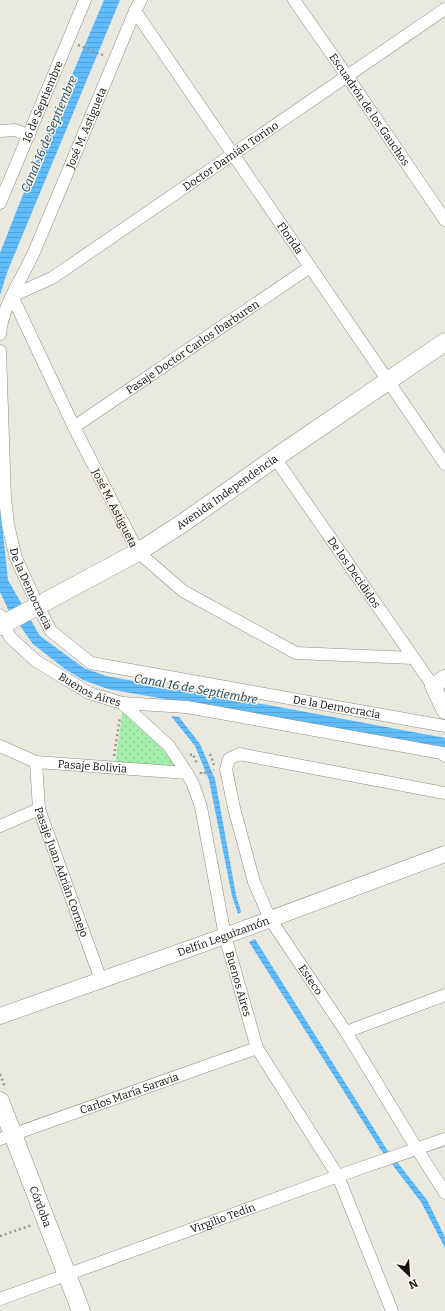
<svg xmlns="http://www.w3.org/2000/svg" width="445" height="1311" font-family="Bitter,serif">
	<defs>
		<pattern id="park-dots" width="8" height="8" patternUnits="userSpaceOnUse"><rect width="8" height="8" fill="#a5efab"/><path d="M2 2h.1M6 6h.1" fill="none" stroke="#8dcc92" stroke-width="1.8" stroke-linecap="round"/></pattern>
		<pattern id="water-rules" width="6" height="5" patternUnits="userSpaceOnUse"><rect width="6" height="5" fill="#60bdfd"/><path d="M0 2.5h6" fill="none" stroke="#52a2d8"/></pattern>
	</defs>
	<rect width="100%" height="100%" fill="#eae9e0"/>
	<!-- park -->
	<polygon fill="url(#park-dots)" points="123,708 167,748 182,770 115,765"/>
	<!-- water -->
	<g fill="url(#water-rules)">
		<polygon points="104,0 120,0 8,270 0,295 0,253 46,136"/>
		<polygon points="0,505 8,580 40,636 84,668 106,676 290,709 445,738 445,748 108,689 83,680 65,669 33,644 8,609 0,592"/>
		<polygon points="171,716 179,717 200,744 215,779 236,895 241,912 238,914 232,896 209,780 195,746"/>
		<polygon points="255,939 386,1148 427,1200 445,1237 445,1248 421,1202 381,1150 249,942"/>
	</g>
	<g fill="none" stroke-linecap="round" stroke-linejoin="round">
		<defs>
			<g id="minor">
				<path id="s1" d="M294 0 347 76 445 220"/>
				<path id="s2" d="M135 11 445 464"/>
				<polyline points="0,131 15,130 29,136"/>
				<path id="s3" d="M0 203 85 0"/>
				<path id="s4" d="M0 334C3 303 23 278 35 250 68 170 102 91 135 11L141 0"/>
				<path id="s5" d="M0 351 5 498 8 525 16 558 38 606 51 631 91 663 445 726"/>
				<path id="s6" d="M74 427 310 267"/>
				<path id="s7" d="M275 458 433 686"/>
				<path id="s8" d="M0 615 10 637 36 661 89 693 122 703 169 746 187 773 193 784 201 807 225 936 257 1048 338 1176 392 1311"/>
				<path id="s9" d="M413 658 296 653 183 591 138 552 74 427 12 296 52 278 445 9"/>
				<polyline points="122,703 187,707 442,753 445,756"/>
				<path id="s10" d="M0 746 36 762 187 773"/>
				<path id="s11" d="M36 762 39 809 101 980"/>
				<path id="s12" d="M445 793 239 754 229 759 226 769 234 808 254 882 270 919 346 1032 417 1149 445 1193"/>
				<polyline points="0,826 39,809"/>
				<polyline points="346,1032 445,995"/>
				<path id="s13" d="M0 1139 257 1048"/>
				<path id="s14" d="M0 1299 338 1176 445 1139"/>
			</g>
			<g id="tertiary">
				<polyline points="445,678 433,686 445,711"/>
				<path id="s15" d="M0 1016 225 936 445 854"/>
			</g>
			<g id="secondary">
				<path id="s16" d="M0 626 138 552 183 523 275 458 445 342"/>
				<path id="s17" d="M0 1101 81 1311"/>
			</g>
		</defs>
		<!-- minor casing -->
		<use href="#minor" stroke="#8f8d85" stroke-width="13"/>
		<!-- tertiary casing -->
		<use href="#tertiary" stroke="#8f8d85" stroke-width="17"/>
		<!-- secondary casing -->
		<use href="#secondary" stroke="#8f8d85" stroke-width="19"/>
		<!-- path -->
		<g stroke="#999891" stroke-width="2.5" stroke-dasharray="2 3" stroke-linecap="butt">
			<polyline points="78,45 105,56"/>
			<polyline points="210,754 214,765"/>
			<polyline points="190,755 193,754 197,764"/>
			<polyline points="114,756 120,717"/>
			<polyline points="201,772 201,774 214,770"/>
			<polyline points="0,1074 5,1087"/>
			<polyline points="0,1236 32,1225"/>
		</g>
		<!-- minor -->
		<use href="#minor" stroke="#fff" stroke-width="12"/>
		<!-- tertiary -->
		<use href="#tertiary" stroke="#fff" stroke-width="16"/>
		<!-- secondary -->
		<use href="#secondary" stroke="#fff" stroke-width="18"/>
	</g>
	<g text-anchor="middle" stroke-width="3" stroke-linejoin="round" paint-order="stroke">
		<!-- street labels -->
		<g font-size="11" fill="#141310" stroke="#f8f6ed">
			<text dy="4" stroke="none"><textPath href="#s3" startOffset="110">16 de Septiembre</textPath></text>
			<text dy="4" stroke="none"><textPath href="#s1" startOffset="133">Escuadrón de los Gauchos</textPath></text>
			<text dy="4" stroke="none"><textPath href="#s4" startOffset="224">José M. Astigueta</textPath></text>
			<text dy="4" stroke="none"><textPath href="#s9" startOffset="851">Doctor Damián Torino</textPath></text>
			<text dy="4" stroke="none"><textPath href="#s2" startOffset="275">Florida</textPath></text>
			<text dy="4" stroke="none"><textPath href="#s6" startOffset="143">Pasaje Doctor Carlos Ibarburen</textPath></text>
			<text dy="4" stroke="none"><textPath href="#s16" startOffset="264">Avenida Independencia</textPath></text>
			<text transform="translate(115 508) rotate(63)" y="4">José M. Astigueta</text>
			<text dy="4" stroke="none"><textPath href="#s7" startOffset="139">De los Decididos</textPath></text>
			<text dy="4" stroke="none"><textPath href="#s5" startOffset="242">De la Democracia</textPath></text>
			<text dy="4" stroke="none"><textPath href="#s8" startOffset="121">Buenos Aires</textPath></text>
			<text dy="4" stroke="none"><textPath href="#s5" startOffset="590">De la Democracia</textPath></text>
			<text dy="4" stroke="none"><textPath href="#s10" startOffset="96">Pasaje Bolivia</textPath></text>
			<text dy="4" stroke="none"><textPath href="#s11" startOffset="114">Pasaje Juan Adrián Cornejo</textPath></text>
			<text dy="4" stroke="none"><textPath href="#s15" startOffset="237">Delfín Leguizamón</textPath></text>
			<text dy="4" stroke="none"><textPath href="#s12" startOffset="461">Esteco</textPath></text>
			<text dy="4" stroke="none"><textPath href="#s8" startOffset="470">Buenos Aires</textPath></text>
			<text dy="4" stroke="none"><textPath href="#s13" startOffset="137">Carlos María Saravia</textPath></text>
			<text dy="4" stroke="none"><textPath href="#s17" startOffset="113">Córdoba</textPath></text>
			<text dy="4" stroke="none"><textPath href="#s14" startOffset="237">Virgilio Tedín</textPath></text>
		</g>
		<!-- water labels -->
		<g font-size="12" font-style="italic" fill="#1c435d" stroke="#f8f6ed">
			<text transform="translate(49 134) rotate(-67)" y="4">Canal 16 de Septiembre</text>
			<text transform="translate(196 689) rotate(10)" y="4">Canal 16 de Septiembre</text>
		</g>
	</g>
	<!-- north arrow -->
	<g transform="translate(409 1275) rotate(155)" stroke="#f8f6ed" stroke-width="3" paint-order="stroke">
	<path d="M0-3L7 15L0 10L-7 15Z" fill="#141310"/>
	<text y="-6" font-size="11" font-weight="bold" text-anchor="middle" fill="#141310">N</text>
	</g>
</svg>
